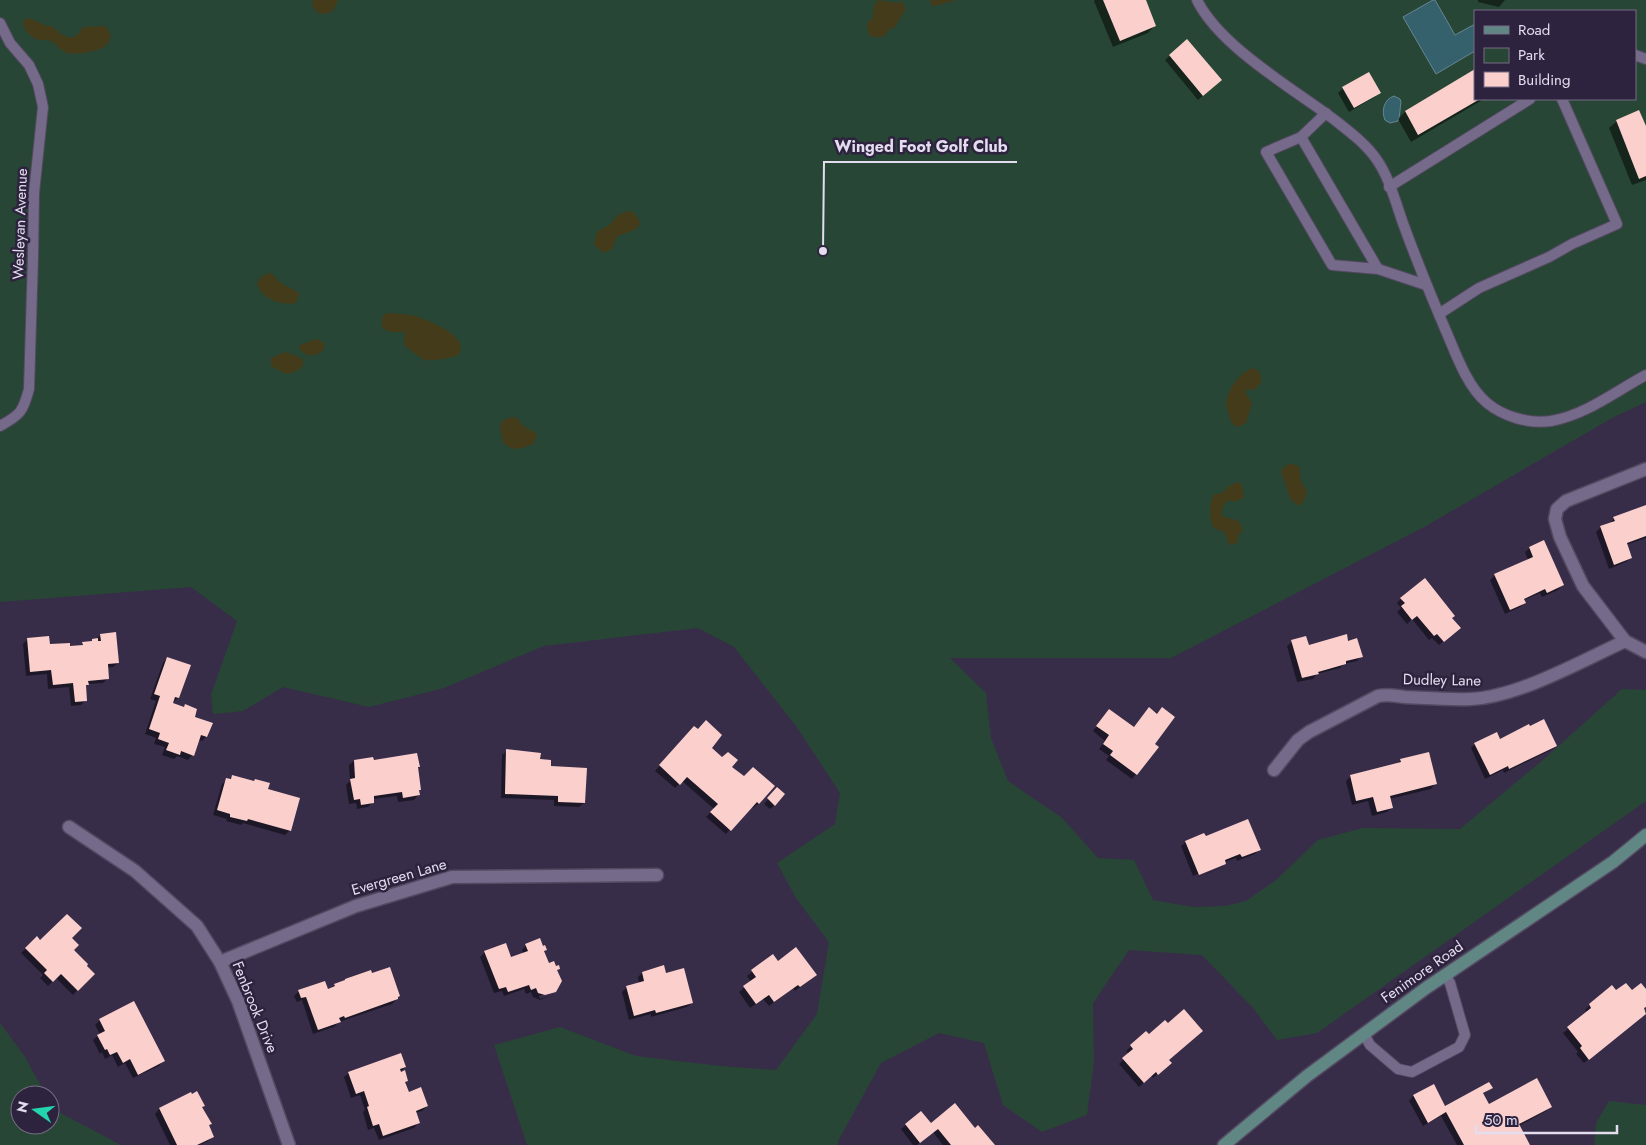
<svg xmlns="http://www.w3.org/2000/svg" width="1646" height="1145" font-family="Jost,sans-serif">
	<rect width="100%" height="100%" fill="#382d49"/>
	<!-- green -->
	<g fill="#284635" fill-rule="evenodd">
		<path d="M0 0H1646V402L1612 418 1426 526 1171 658H950L986 693 991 738 1008 781 1062 818 1098 858 1134 860 1153 900 1192 907 1225 906 1246 901 1276 880 1318 840 1363 828 1460 829 1544 759 1622 689 1646 690V801L1317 1033 1277 1040 1254 1009 1202 955 1129 950 1093 1003 1094 1062 1087 1115 1042 1132 1003 1105 984 1043 939 1033 881 1063 838 1141V1145H527L494 1045 560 1027 636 1056 720 1066 776 1070 817 1014 829 942 796 898 777 863 835 824 840 793 796 726 734 647 698 628 544 646 444 688 369 707 283 687 243 711 213 714 211 695 237 621 191 587 0 602ZM1475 11H1635V99H1475Z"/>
		<polygon points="0,1023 25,1057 46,1095 20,1095 20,1125 50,1125 50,1103 53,1109 121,1145 0,1145"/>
		<polygon points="1609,1101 1646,1105 1646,1145 1594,1145 1596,1123"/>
	</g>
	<!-- sand -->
	<g fill="#443b1b">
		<path d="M313 0H338C334 11 330 16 318 13L312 6Z"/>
		<polygon points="878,0 897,3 901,1 906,9 894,28 891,28 883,37 873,37 869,35 867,26 868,22 872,19 874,6"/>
		<polygon points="930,0 956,0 935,6 932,6"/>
		<path d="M29 18 47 26H52C58 32 69 43 78 34 80 32 81 29 83 27L106 26 111 36C110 40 109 43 105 46 97 52 77 55 67 53 60 51 57 44 51 41 46 39 40 41 36 39 29 35 23 29 23 21Z"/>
		<path d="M630 211C636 213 632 211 636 216 648 229 627 232 618 236 612 244 615 253 602 252L594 244 597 232C601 229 605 228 609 225 619 217 614 214 630 211Z"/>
		<path d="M270 273C275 276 276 279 280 282 286 288 293 287 299 294L296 303C282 306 263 299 257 285 258 278 263 275 270 273Z"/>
		<path d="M386 313C394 313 402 314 410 315 422 317 472 336 459 354 456 358 430 361 425 360 423 360 406 347 404 345L405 332H390L382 328V318Z"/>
		<path d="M316 339 323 342C328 352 316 356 307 355L299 349 300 345Z"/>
		<polygon points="285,352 299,357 303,360 303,366 295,372 286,374 271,366 271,358"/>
		<path d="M1252 368 1259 371 1262 382 1254 390 1248 389 1245 392 1252 403 1246 423 1238 427C1232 425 1231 421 1229 415 1221 397 1235 376 1252 368Z"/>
		<path d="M513 417 517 418 523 426 534 432 537 436 533 444C522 449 511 452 503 442 500 428 496 420 513 417Z"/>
		<path d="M1292 464 1299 466 1301 482 1307 491 1304 501 1299 506C1287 498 1289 495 1285 482 1284 479 1282 475 1281 471L1286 465Z"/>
		<path d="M1238 482 1242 485 1244 497 1235 502 1229 500C1224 503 1221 509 1222 515 1227 520 1235 517 1240 523 1241 525 1242 528 1243 531L1239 534 1237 543 1229 545C1226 536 1226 530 1215 529 1208 520 1209 503 1214 494L1222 493 1229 486Z"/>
	</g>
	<!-- water -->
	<g fill="#34616b" stroke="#688693">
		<polygon points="1433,0 1435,0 1455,35 1475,24 1475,51 1436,74 1403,17"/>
		<path d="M1394 96 1400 99 1401 102C1400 108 1400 116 1398 121L1390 123 1385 120C1381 111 1384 99 1394 96Z"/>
	</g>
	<!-- shadow -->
	<g fill="#0007">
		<polygon points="1095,0 1144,0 1155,25 1148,33 1113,47 1094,1"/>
		<polygon points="1478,0 1505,0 1499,7 1478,2"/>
		<polygon points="1187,41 1216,84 1198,100 1165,60"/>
		<polygon points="1475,71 1475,99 1484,99 1411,142 1398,119 1405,112"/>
		<polygon points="1343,88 1379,93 1375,97 1349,112 1338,93"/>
		<polygon points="1617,121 1646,130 1646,180 1632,185 1609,128"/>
		<polygon points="1646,506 1646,538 1626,545 1631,558 1626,562 1609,569 1596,532 1601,527 1610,524 1614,518"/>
		<polygon points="1530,548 1562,585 1558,590 1542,597 1540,593 1524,600 1525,603 1520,607 1505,614 1490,580 1495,575 1528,560 1525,552"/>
		<polygon points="1401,599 1451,618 1455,632 1439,645 1432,638 1429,640 1412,619 1407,624 1397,612 1401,608 1397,603"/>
		<polygon points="101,635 118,663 113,667 107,668 108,678 103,683 88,684 85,687 86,700 81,705 71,706 69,687 48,689 47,674 26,676 23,644 28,639 49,646 69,647 80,646 83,644 90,643"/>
		<polygon points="1292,642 1308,646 1348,642 1361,656 1357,661 1344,664 1340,668 1317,674 1313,679 1297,682 1287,646"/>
		<polygon points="167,658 178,698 171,704 182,708 185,706 206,737 202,741 198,740 192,755 188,760 177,756 174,759 162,755 165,747 154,744 156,738 145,734 156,701 150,699 163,663"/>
		<polygon points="1105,715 1133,729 1157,715 1153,744 1136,774 1132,779 1106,760 1109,756 1099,749 1105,741 1093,731"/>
		<polygon points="690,732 744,777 773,786 758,804 753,808 751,806 726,834 706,817 714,809 682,781 675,788 655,771"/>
		<polygon points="1499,740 1556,746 1551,750 1504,773 1503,770 1485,779 1471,748 1475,744"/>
		<polygon points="507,751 539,761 549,768 584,803 579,807 554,806 554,800 501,798 502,755"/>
		<polygon points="1401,760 1435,784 1431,789 1389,799 1392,808 1387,812 1372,816 1368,801 1352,805 1346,781 1351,776 1396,765"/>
		<polygon points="354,761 373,761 419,767 417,769 420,789 418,791 418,795 414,800 398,802 397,796 373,799 373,802 368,807 357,809 356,803 349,804 346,785 350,781 349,765"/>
		<polygon points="233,776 266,790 290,830 285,835 243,823 241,825 226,821 227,819 213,815 222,784"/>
		<polygon points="777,789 775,805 770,809 764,804"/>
		<polygon points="1205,838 1259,849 1255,854 1237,861 1236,858 1225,862 1225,863 1220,868 1194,879 1221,867 1221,864 1193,876 1181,846 1186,842"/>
		<polygon points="37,938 40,942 72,950 93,974 73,995 56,978 48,986 40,978 43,975 21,953"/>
		<polygon points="526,945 542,947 546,950 544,952 548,965 559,968 556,971 554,991 539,996 540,999 552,995 540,1000 533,997 531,992 526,994 524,989 504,996 502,991 494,993 480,957 485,952 510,958 523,954 522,950"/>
		<polygon points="773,955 778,962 810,980 795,991 793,988 769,1006 763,999 750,1008 739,992 751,982 747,976"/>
		<polygon points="642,973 692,1003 687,1007 651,1017 651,1014 629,1020 622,992 627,987 639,984 638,977"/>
		<polygon points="371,975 397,999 392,1004 339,1022 334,1027 313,1034 302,1000 297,1002 294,996 299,991 327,990 335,985"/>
		<polygon points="1612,987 1616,992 1646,991 1646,1006 1643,1009 1646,1013 1584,1063 1576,1054 1578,1052 1563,1033 1587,1013 1585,1010 1590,1005"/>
		<polygon points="100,1020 163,1061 159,1066 133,1078 125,1063 118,1067 112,1055 105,1059 102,1052 100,1054 93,1040 100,1034 95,1025"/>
		<polygon points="1168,1025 1168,1060 1165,1067 1153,1078 1151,1076 1139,1087 1119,1064 1129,1054 1126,1051 1146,1033 1149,1036"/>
		<polygon points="405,1067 398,1074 407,1081 404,1083 408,1093 427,1106 422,1111 415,1113 418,1123 414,1128 379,1140 374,1128 368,1130 363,1112 365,1110 360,1095 351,1098 344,1077 349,1073"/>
		<polygon points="1433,1085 1445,1107 1491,1088 1483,1094 1489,1105 1551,1107 1546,1111 1519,1126 1529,1145 1457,1145 1441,1116 1423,1126 1409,1101 1413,1096"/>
		<polygon points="191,1094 211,1123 208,1126 213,1136 208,1141 200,1145 170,1145 155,1114 159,1109"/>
		<polygon points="906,1125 931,1125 993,1145 943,1145 933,1132 917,1145 913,1145 901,1129"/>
	</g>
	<!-- building -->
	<g fill="#fbcfcc">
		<polygon points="1103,0 1146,0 1156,26 1120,41"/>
		<polygon points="1187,39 1222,80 1203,96 1169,55"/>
		<polygon points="1475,69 1475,99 1480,99 1418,135 1405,111"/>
		<polygon points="1369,72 1381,93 1354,108 1342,87"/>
		<polygon points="1639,110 1646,126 1646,176 1639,179 1616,120"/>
		<polygon points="1646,505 1646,536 1627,543 1632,558 1614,565 1600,526 1615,521 1613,517"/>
		<polygon points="1544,540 1564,585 1547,593 1545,589 1524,599 1526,603 1510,610 1494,574 1533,557 1529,547"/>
		<polygon points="1425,578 1455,616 1452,618 1461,628 1444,642 1437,634 1434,636 1417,616 1412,620 1401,606 1405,603 1400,598"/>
		<polygon points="116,632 119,663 108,664 109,679 88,681 89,685 86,685 87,701 75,702 73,683 53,685 51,670 30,672 27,638 49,636 50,644 70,643 70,646 83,645 82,642 92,641 92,639 98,638 98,641 101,641 100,634"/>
		<polygon points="1347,634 1348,641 1357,638 1363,657 1346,661 1346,664 1318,672 1319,674 1302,678 1291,640 1306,636 1309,645"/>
		<polygon points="167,657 191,665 179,698 175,697 173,703 184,707 185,704 197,709 195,717 213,723 207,737 201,735 194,756 181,751 180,755 166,750 169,743 158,739 160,733 149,729 160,696 154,694"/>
		<polygon points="1149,707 1157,714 1162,707 1175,717 1155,744 1159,747 1137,775 1110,755 1113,751 1103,744 1109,735 1096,726 1109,709 1134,727"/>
		<polygon points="1544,719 1557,746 1509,769 1508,766 1490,775 1474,743 1497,732 1500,739 1529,724 1530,726"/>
		<polygon points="706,720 722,735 712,748 722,757 728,752 738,760 732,767 744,776 753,767 775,786 759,804 757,802 731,831 710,812 718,804 687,777 680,785 659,765 694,726 698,729"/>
		<polygon points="506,749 541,753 540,759 551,760 551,766 587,768 585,803 558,802 558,796 505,794"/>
		<polygon points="1429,752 1437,784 1390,796 1393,808 1377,812 1373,797 1356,801 1350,775 1401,762 1400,759"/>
		<polygon points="417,753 420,767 418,767 421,790 419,790 420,795 403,798 402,792 374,796 374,803 361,805 360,799 354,800 350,779 355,778 354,760 373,757 374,760"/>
		<polygon points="232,775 254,781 255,779 270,783 268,789 300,798 291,831 248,819 247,821 230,817 230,814 217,810 226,778 231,779"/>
		<polygon points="777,787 785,794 775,806 767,798"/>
		<polygon points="1248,819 1261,850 1242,857 1240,854 1225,860 1226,864 1199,875 1185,841 1204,833 1206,836"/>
		<polygon points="67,914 82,928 72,938 79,945 74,950 88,964 87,966 95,974 78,991 61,974 53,982 44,973 47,970 25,948 37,936 40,940"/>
		<polygon points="540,938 543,946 545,945 547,950 544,951 549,963 554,961 556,966 559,965 560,969 557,970 562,981 556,992 545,995 538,993 536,988 531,990 529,985 508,992 506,987 499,989 484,951 506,943 511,957 528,951 525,944"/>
		<polygon points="796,947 817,975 800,987 798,985 774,1002 769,995 756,1004 743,986 756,977 751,970 773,954 778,961"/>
		<polygon points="664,965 666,973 684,968 693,1003 656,1013 655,1010 634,1016 626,986 644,981 642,972"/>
		<polygon points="390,967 400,996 398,997 398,999 345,1018 344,1016 339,1018 341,1022 318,1030 306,997 301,998 298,990 325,981 328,989 335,986 334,984 345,980 345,979 371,970 372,973"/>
		<polygon points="1626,983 1632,990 1641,983 1646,989 1646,1007 1644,1008 1646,1014 1589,1060 1580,1048 1582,1046 1567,1027 1591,1008 1589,1004 1612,985 1616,990"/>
		<polygon points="134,1001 165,1061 138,1075 130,1059 123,1063 117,1052 110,1055 107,1049 105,1050 97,1035 105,1031 99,1019"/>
		<polygon points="1184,1009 1203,1031 1169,1060 1172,1063 1158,1075 1156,1072 1144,1083 1122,1058 1133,1049 1130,1045 1146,1031 1149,1034 1165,1020 1168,1023"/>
		<polygon points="401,1053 406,1067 400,1069 401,1072 405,1070 408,1081 405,1082 409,1092 421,1087 428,1106 416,1111 420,1123 383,1136 379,1124 373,1126 367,1107 369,1106 364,1091 356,1094 348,1072"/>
		<polygon points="1537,1078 1552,1107 1519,1124 1530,1145 1464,1145 1446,1112 1428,1123 1413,1095 1434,1084 1445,1106 1489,1082 1493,1088 1483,1093 1489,1104"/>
		<polygon points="197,1091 205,1106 202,1107 212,1124 209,1125 214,1137 197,1145 177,1145 159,1108 191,1092 192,1094"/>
		<polygon points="955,1103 975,1128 978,1125 995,1145 951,1145 938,1129 920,1143 905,1124 921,1111 931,1123"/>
	</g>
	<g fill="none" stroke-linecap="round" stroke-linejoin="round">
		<defs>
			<g id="lane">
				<path d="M1197 0C1220 47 1294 89 1336 121 1350 132 1366 144 1377 160 1390 179 1396 204 1404 226 1418 264 1433 301 1449 338 1458 360 1469 388 1487 403 1504 417 1529 424 1551 421 1586 415 1616 391 1646 375"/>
				<path d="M0 23 10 43 29 65 38 84 43 107 34 193 33 257 29 389C23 412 20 415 0 426"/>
				<polyline points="1635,55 1646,59"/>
				<polyline points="1326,113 1301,137 1266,152 1332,265 1378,269 1426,285"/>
				<polyline points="1301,137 1378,269"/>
				<polyline points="1389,187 1530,99"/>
				<polyline points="1439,314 1479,288 1549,257 1572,244 1617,224 1562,99"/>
				<polyline points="1364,1034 1370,1045 1398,1069 1412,1072 1459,1047 1465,1035 1450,983 1445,975"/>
			</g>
			<g id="street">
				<polyline points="1646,469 1566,501 1557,509 1555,519 1560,537 1583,586 1625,641 1646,652"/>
				<path d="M1274 770 1298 740 1309 732 1378 696C1388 694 1396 696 1405 697 1426 698 1449 700 1471 699 1518 697 1582 661 1625 641"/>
				<polyline points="69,827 135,871 197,926 220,962 238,1001 289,1145"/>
				<polyline points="220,962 356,906 452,877 657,875"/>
			</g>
			<polyline id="secondary" points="1224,1145 1307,1076 1426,988 1613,862 1646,835"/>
		</defs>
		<!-- lane casing -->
		<use href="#lane" stroke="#534961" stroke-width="12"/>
		<!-- street casing -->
		<use href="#street" stroke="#534961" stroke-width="15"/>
		<!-- secondary casing -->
		<use href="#secondary" stroke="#534961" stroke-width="15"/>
		<!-- lane -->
		<use href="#lane" stroke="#766a8a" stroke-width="10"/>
		<!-- street -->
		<use href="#street" stroke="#766a8a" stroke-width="12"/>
		<!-- secondary -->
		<use href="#secondary" stroke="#618785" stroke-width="12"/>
	</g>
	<g text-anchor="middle" stroke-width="5" stroke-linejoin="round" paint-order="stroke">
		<!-- street labels -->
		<g font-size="15" fill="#e3ddef" stroke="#2e233e">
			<text transform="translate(20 224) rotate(-88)" y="5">Wesleyan Avenue</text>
			<text transform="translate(1442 680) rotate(1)" y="5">Dudley Lane</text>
			<text transform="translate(399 877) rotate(-16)" y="5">Evergreen Lane</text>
			<text transform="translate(1422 972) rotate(-35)" y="5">Fenimore Road</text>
			<text transform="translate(255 1007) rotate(68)" y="5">Fenbrook Drive</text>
		</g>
	</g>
	<!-- callouts -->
	<path fill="none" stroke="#e3ddef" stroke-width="2" d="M823 251L824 162H1017"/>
	<circle fill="#e3ddef" stroke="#2e233e" stroke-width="2" cx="823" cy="251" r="5"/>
	<g font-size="16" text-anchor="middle" font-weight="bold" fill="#e3ddef" stroke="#2e233e" stroke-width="5" stroke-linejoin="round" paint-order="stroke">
		<text x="921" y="152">Winged Foot Golf Club</text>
	</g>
	<!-- legend -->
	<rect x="1474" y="10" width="162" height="90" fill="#2e233e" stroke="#766d85"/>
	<rect x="1484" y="26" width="25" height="8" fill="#618785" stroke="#766d85"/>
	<text x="1518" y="35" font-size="15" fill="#e3ddef">Road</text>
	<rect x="1484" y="48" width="25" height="15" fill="#284635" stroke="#766d85"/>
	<text x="1518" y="60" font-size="15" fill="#e3ddef">Park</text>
	<rect x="1484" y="72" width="25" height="15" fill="#fbcfcc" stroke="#766d85"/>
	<text x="1518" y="85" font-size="15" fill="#e3ddef">Building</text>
	<!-- north arrow -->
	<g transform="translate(35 1110) rotate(284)"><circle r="24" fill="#2e233e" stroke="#766d85"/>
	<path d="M0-4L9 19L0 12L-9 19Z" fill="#22d5af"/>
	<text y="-8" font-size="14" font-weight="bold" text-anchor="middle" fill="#e3ddef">N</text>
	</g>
	<!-- scale -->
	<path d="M1476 1125v8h141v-8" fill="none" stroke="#e3ddef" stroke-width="2.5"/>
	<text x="1484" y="1125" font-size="15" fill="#e3ddef" stroke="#2e233e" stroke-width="4" paint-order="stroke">50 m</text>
</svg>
